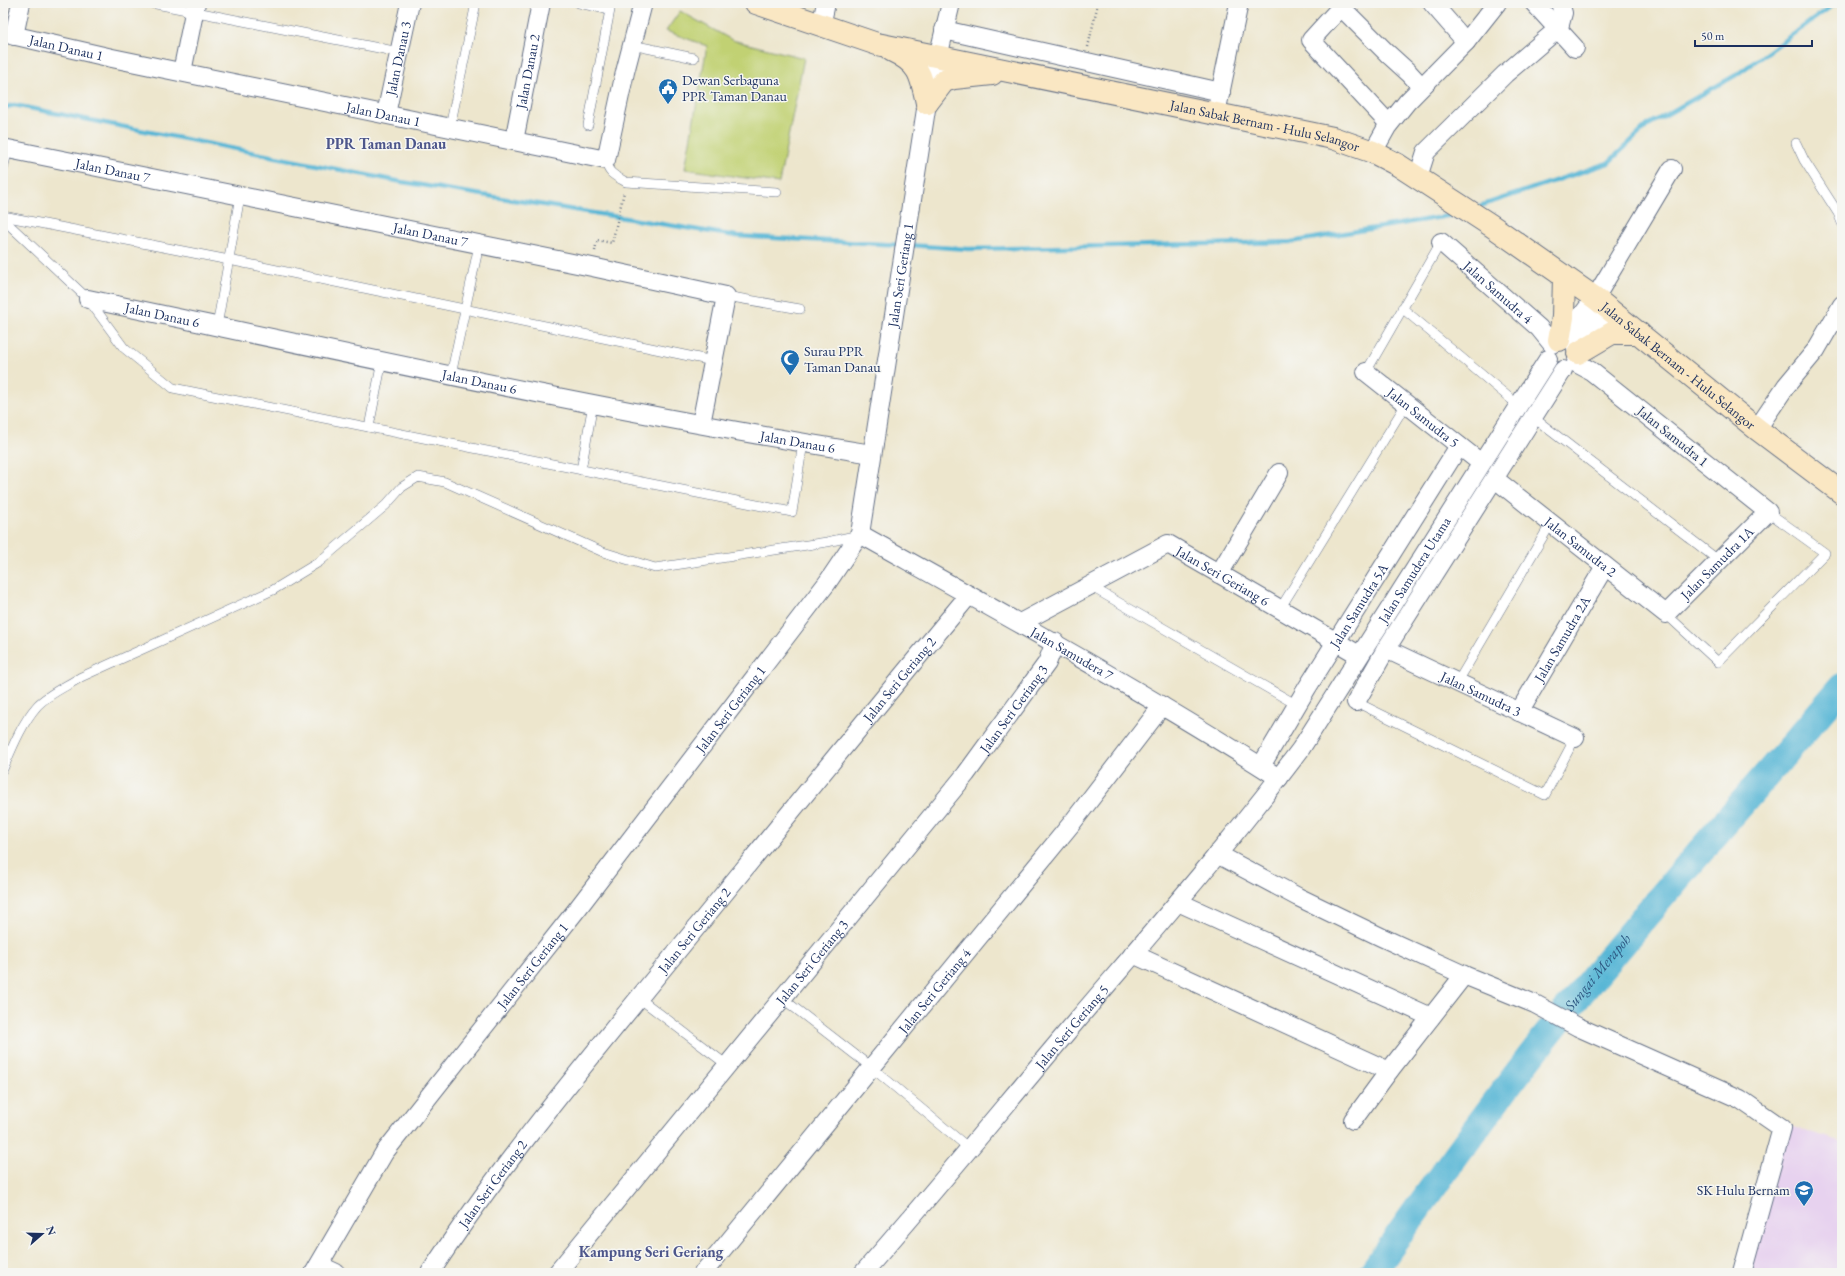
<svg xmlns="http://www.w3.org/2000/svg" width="1845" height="1276" font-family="'EB Garamond',serif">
	<rect width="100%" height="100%" fill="#f6f6f2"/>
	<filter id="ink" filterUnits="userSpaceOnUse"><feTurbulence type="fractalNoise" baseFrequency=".025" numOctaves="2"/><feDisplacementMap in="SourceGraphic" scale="8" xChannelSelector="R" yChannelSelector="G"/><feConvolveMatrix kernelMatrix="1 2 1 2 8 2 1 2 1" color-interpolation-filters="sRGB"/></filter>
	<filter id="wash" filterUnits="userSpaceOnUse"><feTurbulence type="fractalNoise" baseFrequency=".012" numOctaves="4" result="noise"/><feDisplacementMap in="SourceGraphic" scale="16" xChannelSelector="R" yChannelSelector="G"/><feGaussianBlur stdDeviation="0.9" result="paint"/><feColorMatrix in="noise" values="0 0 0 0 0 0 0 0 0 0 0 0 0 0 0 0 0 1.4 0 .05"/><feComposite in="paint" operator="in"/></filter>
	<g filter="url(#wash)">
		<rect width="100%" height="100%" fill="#ede6cd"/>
		<!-- built -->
		<polygon fill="#e7d2ef" points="1787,1124 1842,1142 1842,1273 1749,1273"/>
		<!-- green -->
		<polygon fill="#c1d173" stroke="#6e8068" points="680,11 732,40 804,58 779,183 685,169 707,46 666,31"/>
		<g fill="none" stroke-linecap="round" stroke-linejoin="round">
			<!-- stream -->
			<g stroke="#56b6d5" stroke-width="4.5">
				<polyline points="3,108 14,105 402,182 736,236 901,245"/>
				<polyline points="1477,207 1608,163 1648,125 1736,75 1836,3"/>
				<polyline points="908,245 968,249 1291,242 1448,216 1458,213"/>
			</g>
			<!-- river -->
			<path stroke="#56b6d5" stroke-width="28" id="s1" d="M1372 1273C1444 1171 1517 1070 1596 974 1677 877 1760 783 1842 687"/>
		</g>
	</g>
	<g filter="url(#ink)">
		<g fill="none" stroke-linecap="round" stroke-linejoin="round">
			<defs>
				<g id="lane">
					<polyline points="151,3 399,52"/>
					<polyline points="579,3 610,10 588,125"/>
					<polyline points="632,45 694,58"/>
					<polyline points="450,127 476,3"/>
					<polyline points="1796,143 1804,160 1838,213 1842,223"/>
					<path d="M606 160C607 173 615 176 626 182L777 192"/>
					<polyline points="3,169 8,149"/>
					<polyline points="3,216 229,260 713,361"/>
					<polyline points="3,219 88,299 124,348 173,388 792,512 803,443"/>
					<polyline points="726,296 800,309"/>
					<polyline points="1402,308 1518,405"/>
					<polyline points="217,326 240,196"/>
					<polyline points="1366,372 1441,242"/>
					<polyline points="451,375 479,245"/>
					<polyline points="1534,418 1718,560"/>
					<polyline points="369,427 382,361"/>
					<polyline points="581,470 593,404"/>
					<polyline points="1090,586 1297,705"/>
					<polyline points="1280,609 1406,404"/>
					<polyline points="1666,614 1718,662 1825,553 1768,512"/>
					<polyline points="1457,683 1551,523"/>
					<polyline points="1356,702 1545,795 1575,738"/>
					<path d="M3 769C12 748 22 723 37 706 48 694 67 686 81 677L273 590 319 562 386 505 402 487 418 477 445 482 603 552 655 568 827 542 859 535"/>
					<polyline points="639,998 727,1065"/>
					<polyline points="782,998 871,1067 970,1149"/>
				</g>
				<g id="street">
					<polyline points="1432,3 1466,42"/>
					<polyline points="1534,3 1575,48"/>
					<polyline points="821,26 826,3"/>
					<polyline points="944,30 1221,92"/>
					<path id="s2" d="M3 33 112 58 606 160 625 72 643 3"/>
					<polyline points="14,36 21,3"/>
					<polyline points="182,72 196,3"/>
					<polyline points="1218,104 1239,3"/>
					<path id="s3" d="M386 114 410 3"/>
					<polyline points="1389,124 1311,40 1341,7 1387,53 1409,73 1421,86"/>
					<path id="s4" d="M514 141 541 3"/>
					<path id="s5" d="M8 149 592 267 726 296 701 424"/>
					<polyline points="1373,152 1387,127 1407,102 1466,42 1497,3"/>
					<polyline points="1418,177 1426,152 1505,74 1559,28 1563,13 1560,3"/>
					<path id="s6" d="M1441 242 1539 328 1552 344"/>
					<path id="s7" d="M88 299C349 354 609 412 872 454"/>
					<polyline points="1563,340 1595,298 1672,169"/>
					<polyline points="1576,348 1608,309"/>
					<path id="s8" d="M1366 372 1481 463"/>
					<polyline points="1757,429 1786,386 1816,350 1842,305"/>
					<path id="s9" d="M1495 479 1666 614 1768 512 1591 371 1576 363"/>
					<path id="s10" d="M860 534C1001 613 1143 691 1279 778"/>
					<polyline points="1219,574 1279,473"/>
					<path id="s11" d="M1020 623 1168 544 1359 655"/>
					<path id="s12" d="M1386 649 1575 738"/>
					<polyline points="1356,702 1386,649 1563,370"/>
					<path id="s13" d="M1519 712 1605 566"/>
					<path id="s14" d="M1261 766 1307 688 1459 446"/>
					<polyline points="1217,854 1298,897 1381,937 1464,975 1535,1004 1578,1027 1740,1099 1782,1128 1742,1273"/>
					<polyline points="1178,902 1431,1017"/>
					<polyline points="1133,954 1389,1071"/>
					<polyline points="1353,1120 1389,1071 1464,975"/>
					<polyline points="319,1265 336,1273"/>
					<path id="s15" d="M314 1273 384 1153 578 908 827 583 860 534 927 103 951 3"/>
					<path id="s16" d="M430 1273C499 1167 580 1070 660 972 763 846 865 720 969 595"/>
					<path id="s17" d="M557 1273 966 774 1047 663 1055 642"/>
					<path id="s18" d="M703 1273 1072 823 1162 706"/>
					<path id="s19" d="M863 1273C936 1190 1006 1104 1078 1019 1153 931 1230 843 1300 750L1548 359"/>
				</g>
				<g id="secondary">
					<path id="s20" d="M756 3 877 44 1333 138 1373 152 1398 165 1492 226 1595 298 1757 429 1842 493"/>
					<path d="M891 50C919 63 921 74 927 103"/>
					<polyline points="927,103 944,81 954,78 992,74"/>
					<polyline points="1559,340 1563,317 1564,276"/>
					<polyline points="1578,353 1612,333 1639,333"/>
				</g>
			</defs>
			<!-- lane casing -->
			<use href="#lane" stroke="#646f85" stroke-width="10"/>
			<!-- street casing -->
			<use href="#street" stroke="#646f85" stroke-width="20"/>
			<!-- secondary casing -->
			<use href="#secondary" stroke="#646f85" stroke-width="24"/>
			<!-- path -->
			<g stroke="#646f85" stroke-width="2.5" stroke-dasharray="1 3" stroke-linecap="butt">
				<polyline points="1088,47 1098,3"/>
				<polyline points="595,251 597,240 612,243 624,192"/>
			</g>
			<!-- lane -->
			<use href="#lane" stroke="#fff" stroke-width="9"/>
			<!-- street -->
			<use href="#street" stroke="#fff" stroke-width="18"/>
			<!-- secondary -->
			<use href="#secondary" stroke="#fae7c3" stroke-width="22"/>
		</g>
	</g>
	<!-- icons -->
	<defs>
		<symbol id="civic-pin" viewBox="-11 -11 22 30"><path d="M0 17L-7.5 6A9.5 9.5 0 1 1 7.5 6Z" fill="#1f6fb2" stroke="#f6f6f2"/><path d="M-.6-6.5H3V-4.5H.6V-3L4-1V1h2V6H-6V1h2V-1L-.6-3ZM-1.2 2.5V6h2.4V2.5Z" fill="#fff"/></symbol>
		<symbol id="mosque-pin" viewBox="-11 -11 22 30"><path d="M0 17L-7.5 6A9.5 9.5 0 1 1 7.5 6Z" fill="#1f6fb2" stroke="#f6f6f2"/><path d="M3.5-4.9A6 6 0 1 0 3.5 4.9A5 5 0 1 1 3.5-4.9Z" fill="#fff"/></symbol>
		<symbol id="school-pin" viewBox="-11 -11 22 30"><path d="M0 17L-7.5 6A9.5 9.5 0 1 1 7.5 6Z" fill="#1f6fb2" stroke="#f6f6f2"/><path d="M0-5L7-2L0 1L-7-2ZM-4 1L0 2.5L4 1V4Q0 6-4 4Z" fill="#fff"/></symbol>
	</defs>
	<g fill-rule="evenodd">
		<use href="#civic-pin" x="657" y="77" width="22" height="30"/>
		<use href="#mosque-pin" x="779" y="348" width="22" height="30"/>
		<use href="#school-pin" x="1793" y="1179" width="22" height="30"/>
	</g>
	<g text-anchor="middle" stroke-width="3" stroke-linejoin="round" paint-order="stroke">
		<!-- street labels -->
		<g font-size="14" fill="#1b2f5e" stroke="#f6f6f2">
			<text dy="5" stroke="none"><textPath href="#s2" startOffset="65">Jalan Danau 1</textPath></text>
			<text dy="5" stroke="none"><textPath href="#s3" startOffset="57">Jalan Danau 3</textPath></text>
			<text dy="5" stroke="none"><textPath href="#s4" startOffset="71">Jalan Danau 2</textPath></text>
			<text dy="5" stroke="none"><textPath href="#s2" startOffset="389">Jalan Danau 1</textPath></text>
			<text dy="5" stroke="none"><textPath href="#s20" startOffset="524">Jalan Sabak Bernam - Hulu Selangor</textPath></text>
			<text dy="5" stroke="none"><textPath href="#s5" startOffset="107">Jalan Danau 7</textPath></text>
			<text dy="5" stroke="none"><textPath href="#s5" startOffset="431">Jalan Danau 7</textPath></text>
			<text dy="5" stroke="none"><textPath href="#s15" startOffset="1182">Jalan Seri Geriang 1</textPath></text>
			<text dy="5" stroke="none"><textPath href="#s6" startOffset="76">Jalan Samudra 4</textPath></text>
			<text dy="5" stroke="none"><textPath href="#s7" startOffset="76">Jalan Danau 6</textPath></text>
			<text dy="5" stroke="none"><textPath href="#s20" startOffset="1009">Jalan Sabak Bernam - Hulu Selangor</textPath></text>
			<text dy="5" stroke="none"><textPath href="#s7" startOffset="400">Jalan Danau 6</textPath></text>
			<text dy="5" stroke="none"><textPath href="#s8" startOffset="73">Jalan Samudra 5</textPath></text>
			<text transform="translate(1673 436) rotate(39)" y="5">Jalan Samudra 1</text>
			<text dy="5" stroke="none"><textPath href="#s7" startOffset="724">Jalan Danau 6</textPath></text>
			<text dy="5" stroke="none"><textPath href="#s9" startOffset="109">Jalan Samudra 2</textPath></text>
			<text dy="5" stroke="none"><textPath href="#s9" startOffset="290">Jalan Samudra 1A</textPath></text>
			<text dy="5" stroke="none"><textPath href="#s19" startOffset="895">Jalan Samudera Utama</textPath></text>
			<text dy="5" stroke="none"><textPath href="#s11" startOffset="231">Jalan Seri Geriang 6</textPath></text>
			<text dy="5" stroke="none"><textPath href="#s14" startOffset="188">Jalan Samudra 5A</textPath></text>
			<text dy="5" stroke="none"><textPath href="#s13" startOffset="85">Jalan Samudra 2A</textPath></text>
			<text dy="5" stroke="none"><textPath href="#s10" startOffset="243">Jalan Samudera 7</textPath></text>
			<text dy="5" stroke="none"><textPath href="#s16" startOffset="757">Jalan Seri Geriang 2</textPath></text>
			<text dy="5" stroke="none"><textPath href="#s12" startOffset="105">Jalan Samudra 3</textPath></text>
			<text dy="5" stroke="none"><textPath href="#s15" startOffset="702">Jalan Seri Geriang 1</textPath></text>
			<text dy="5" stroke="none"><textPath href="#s17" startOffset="726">Jalan Seri Geriang 3</textPath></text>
			<text dy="5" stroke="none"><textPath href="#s16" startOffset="433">Jalan Seri Geriang 2</textPath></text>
			<text dy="5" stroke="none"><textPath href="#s17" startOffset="402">Jalan Seri Geriang 3</textPath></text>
			<text dy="5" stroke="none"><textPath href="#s15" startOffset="378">Jalan Seri Geriang 1</textPath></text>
			<text dy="5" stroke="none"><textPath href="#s18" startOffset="365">Jalan Seri Geriang 4</textPath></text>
			<text dy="5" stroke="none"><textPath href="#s19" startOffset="323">Jalan Seri Geriang 5</textPath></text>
			<text dy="5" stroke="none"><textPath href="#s16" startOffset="109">Jalan Seri Geriang 2</textPath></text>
		</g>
		<!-- poi labels -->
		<g font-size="14" fill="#1b2f5e" stroke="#f6f6f2" text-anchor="start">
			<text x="682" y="85">Dewan Serbaguna<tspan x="682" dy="16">PPR Taman Danau</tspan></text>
			<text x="804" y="356">Surau PPR<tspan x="804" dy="16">Taman Danau</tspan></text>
			<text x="1790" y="1195" text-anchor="end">SK Hulu Bernam</text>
		</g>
		<!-- neighbourhood labels -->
		<g font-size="15" font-weight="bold" fill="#4d568b" stroke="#f6f6f2">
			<text x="386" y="149">PPR Taman Danau</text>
			<text x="651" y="1257">Kampung Seri Geriang</text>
		</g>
		<!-- water labels -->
		<g font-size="15" font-style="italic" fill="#2d5882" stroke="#f6f6f2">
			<text dy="5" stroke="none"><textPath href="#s1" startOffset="376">Sungai Merapoh</textPath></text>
		</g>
	</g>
	<!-- margin -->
	<rect width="1845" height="1276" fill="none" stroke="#f6f6f2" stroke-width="16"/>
	<!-- north arrow -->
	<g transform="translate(42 1234) rotate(70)" stroke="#f6f6f2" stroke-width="3" paint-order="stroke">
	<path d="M0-3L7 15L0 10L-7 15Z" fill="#1b2f5e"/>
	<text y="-6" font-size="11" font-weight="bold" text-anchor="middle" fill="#1b2f5e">N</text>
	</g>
	<!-- scale -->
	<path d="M1695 40v6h117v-6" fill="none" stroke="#1b2f5e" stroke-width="2"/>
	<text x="1701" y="40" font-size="12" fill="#1b2f5e" stroke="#f6f6f2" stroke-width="3" paint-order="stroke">50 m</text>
</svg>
